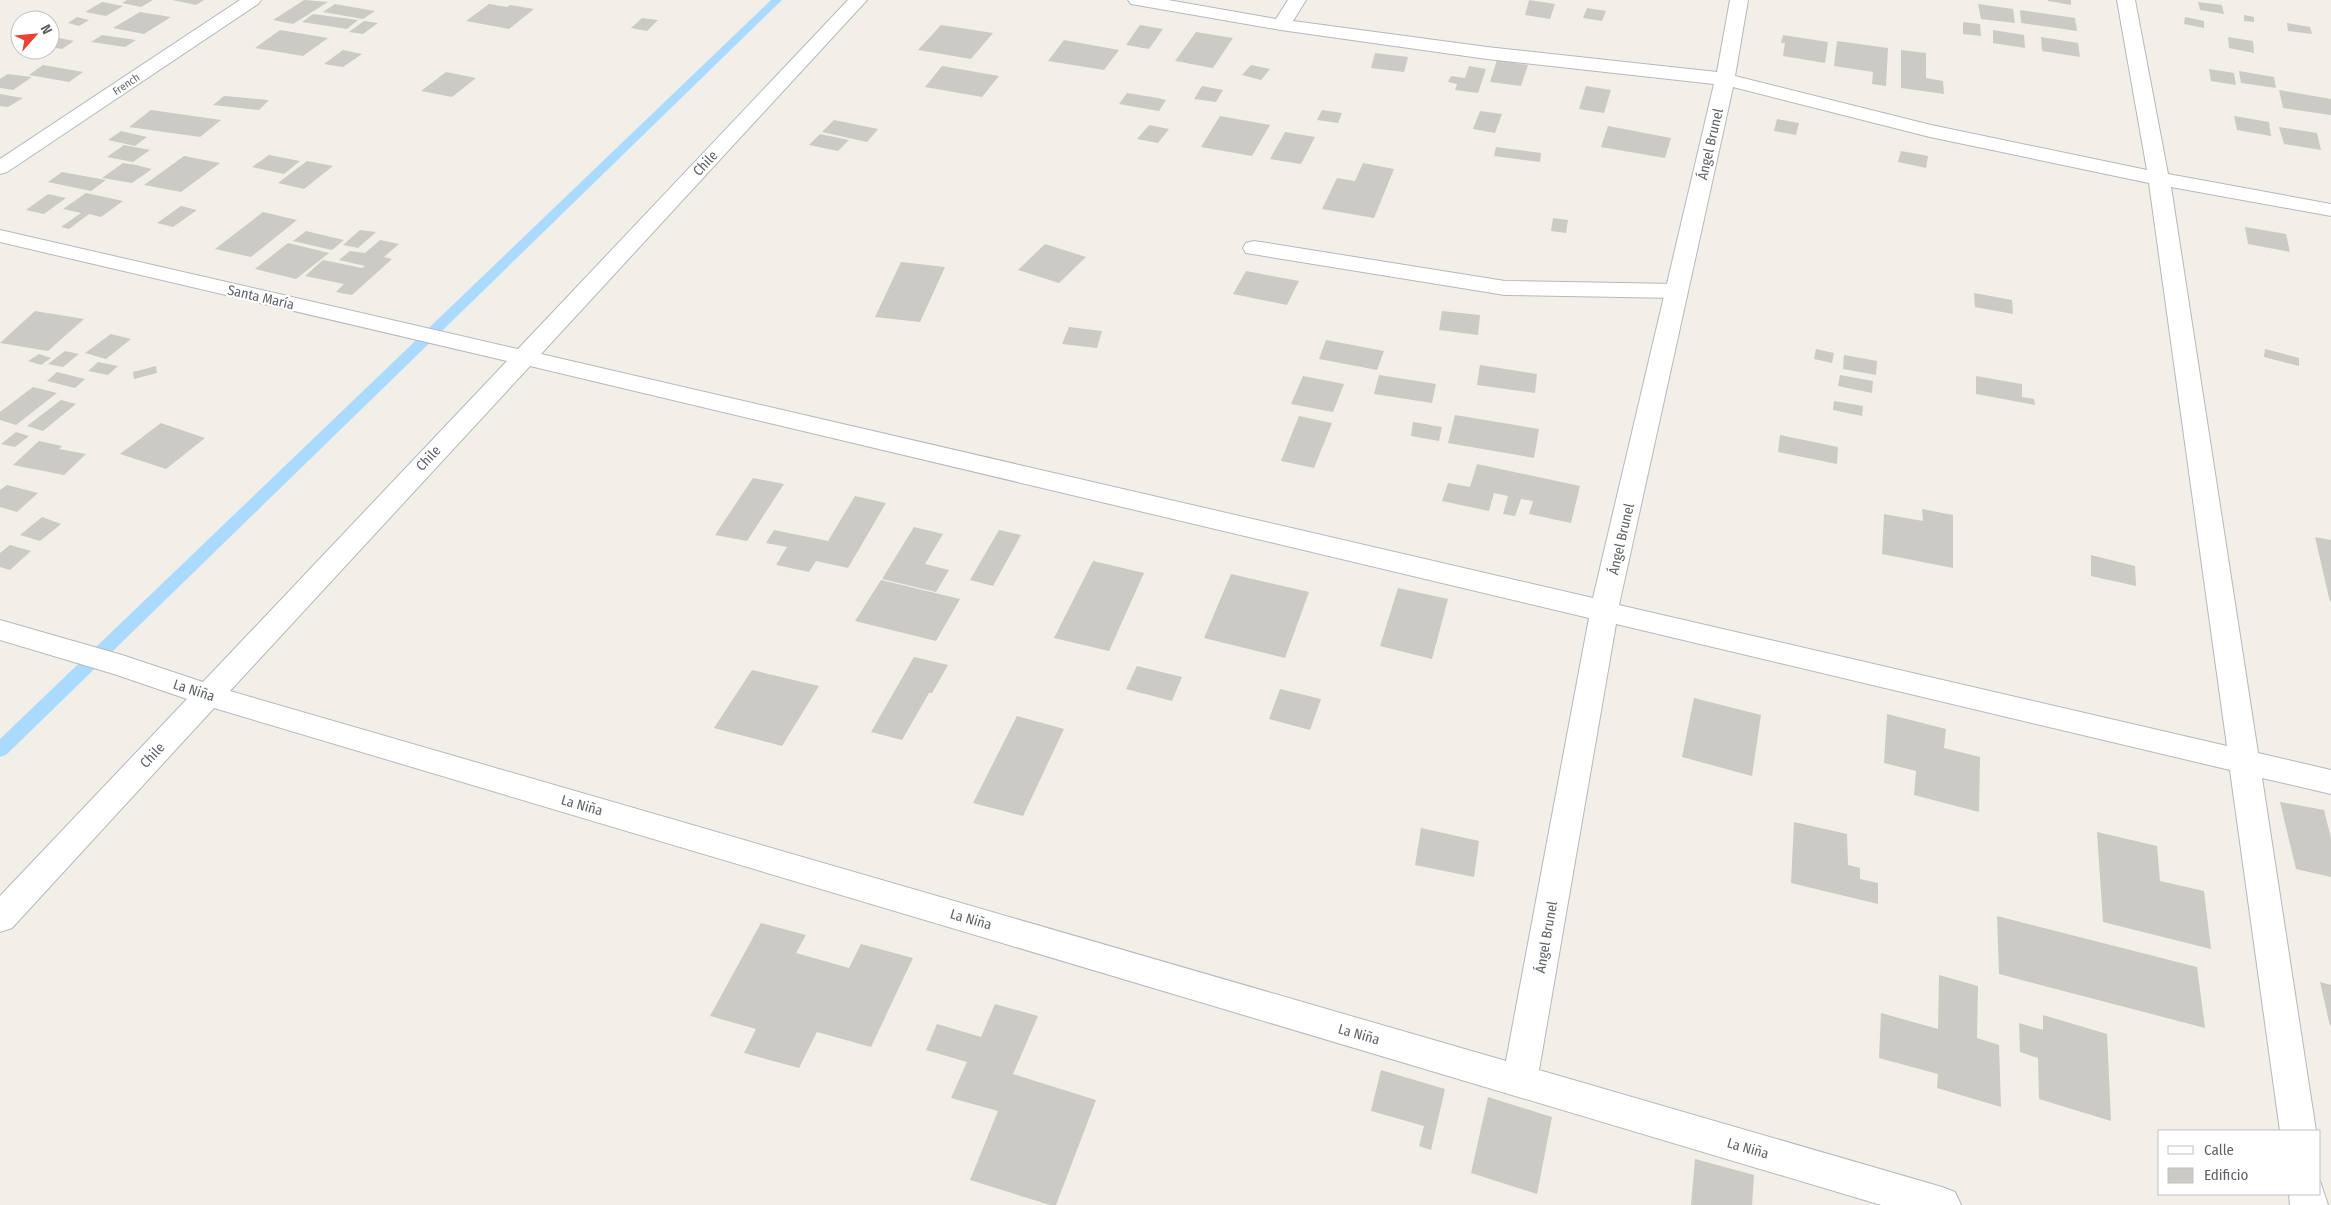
<svg xmlns="http://www.w3.org/2000/svg" width="2331" height="1205" font-family="'Fira Sans Condensed',sans-serif">
	<rect width="100%" height="100%" fill="#f1efe8"/>
	<g fill="none" stroke-linecap="round" stroke-linejoin="round">
		<!-- stream -->
		<polygon fill="#aadaff" fill-rule="evenodd" points="771,0 782,0 6,755 0,757 0,739"/>
	</g>
	<!-- building -->
	<g fill="#cccac5">
		<polygon points="127,0 153,0 141,7 122,3"/>
		<polygon points="172,0 204,0 196,5"/>
		<polygon points="304,0 328,2 293,24 273,20"/>
		<polygon points="1529,0 1555,4 1550,19 1525,15"/>
		<polygon points="2048,0 2071,0 2071,5 2048,1"/>
		<polygon points="102,2 123,6 106,16 85,12"/>
		<polygon points="2198,2 2222,5 2224,14 2200,10"/>
		<polygon points="335,4 375,11 363,19 323,12"/>
		<polygon points="489,4 507,7 510,5 534,9 509,29 466,21"/>
		<polygon points="1978,4 2013,9 2015,23 1981,19"/>
		<polygon points="1587,8 1606,11 1602,21 1583,18"/>
		<polygon points="2020,10 2075,18 2077,31 2021,23"/>
		<polygon points="140,12 171,17 144,34 113,28"/>
		<polygon points="313,14 358,20 347,29 302,22"/>
		<polygon points="2244,15 2254,17 2254,22 2244,21"/>
		<polygon points="77,17 89,20 79,26 68,23"/>
		<polygon points="2185,17 2204,21 2204,28 2184,24"/>
		<polygon points="642,18 658,20 647,31 631,28"/>
		<polygon points="364,21 378,23 363,34 349,32"/>
		<polygon points="1963,22 1980,24 1981,36 1963,34"/>
		<polygon points="2287,23 2310,27 2312,34 2288,31"/>
		<polygon points="941,25 993,33 971,59 918,50"/>
		<polygon points="1140,25 1163,29 1149,49 1126,45"/>
		<polygon points="280,30 328,38 303,56 255,48"/>
		<polygon points="1993,30 2024,35 2025,48 1993,43"/>
		<polygon points="1196,32 1233,38 1213,68 1175,61"/>
		<polygon points="102,35 136,40 125,47 91,42"/>
		<polygon points="1783,35 1828,42 1825,63 1783,56 1785,43 1781,43"/>
		<polygon points="50,36 74,41 62,49 50,47"/>
		<polygon points="2041,37 2078,43 2080,57 2042,51"/>
		<polygon points="2228,37 2253,41 2254,53 2229,48"/>
		<polygon points="1064,40 1119,50 1104,70 1048,61"/>
		<polygon points="1837,41 1888,48 1886,86 1872,84 1873,72 1834,66"/>
		<polygon points="343,50 362,54 343,67 324,64"/>
		<polygon points="1901,50 1926,53 1926,78 1943,81 1944,94 1901,88"/>
		<polygon points="1375,53 1408,57 1404,72 1371,68"/>
		<polygon points="1497,60 1528,65 1521,86 1490,82"/>
		<polygon points="43,65 83,72 69,82 29,75"/>
		<polygon points="1251,65 1270,69 1261,80 1242,75"/>
		<polygon points="942,66 999,76 982,97 925,87"/>
		<polygon points="1469,66 1486,69 1478,93 1455,90 1457,84 1448,82 1451,76 1465,78"/>
		<polygon points="2209,69 2234,73 2236,85 2211,81"/>
		<polygon points="2239,71 2274,77 2276,88 2241,83"/>
		<polygon points="446,72 476,78 452,97 421,91"/>
		<polygon points="8,74 32,77 13,90 0,88 0,79"/>
		<polygon points="1202,86 1223,90 1216,102 1194,99"/>
		<polygon points="1586,86 1611,90 1604,113 1579,109"/>
		<polygon points="2279,90 2331,99 2331,115 2283,108"/>
		<polygon points="1127,93 1158,98 1166,100 1159,111 1119,104"/>
		<polygon points="0,94 23,98 8,107 0,106"/>
		<polygon points="224,96 269,100 259,110 213,105"/>
		<polygon points="151,110 221,120 200,137 129,127"/>
		<polygon points="1322,110 1342,113 1338,123 1317,120"/>
		<polygon points="1480,111 1502,114 1495,133 1473,129"/>
		<polygon points="1220,116 1270,125 1252,156 1201,147"/>
		<polygon points="2234,116 2269,122 2271,136 2237,130"/>
		<polygon points="1777,119 1799,123 1796,135 1774,131"/>
		<polygon points="834,120 878,129 867,142 822,132"/>
		<polygon points="1149,125 1169,129 1158,143 1137,139"/>
		<polygon points="1608,126 1671,138 1665,158 1601,147"/>
		<polygon points="2279,127 2317,133 2321,150 2284,144"/>
		<polygon points="121,131 147,137 135,146 108,140"/>
		<polygon points="1285,132 1315,137 1301,164 1270,159"/>
		<polygon points="820,134 849,140 838,151 809,145"/>
		<polygon points="124,145 150,150 133,162 107,157"/>
		<polygon points="1496,147 1541,153 1540,162 1494,156"/>
		<polygon points="1901,151 1928,156 1926,168 1898,162"/>
		<polygon points="269,155 300,161 284,174 252,167"/>
		<polygon points="184,156 220,163 181,192 144,185"/>
		<polygon points="307,161 333,166 304,189 278,183"/>
		<polygon points="123,163 136,165 152,169 132,183 102,178"/>
		<polygon points="1363,163 1394,169 1374,218 1322,209 1337,178 1355,181"/>
		<polygon points="62,172 106,180 91,191 48,182"/>
		<polygon points="86,193 123,201 101,217 89,214 69,229 61,227 81,213 63,209"/>
		<polygon points="48,194 66,198 44,214 26,210"/>
		<polygon points="181,206 197,210 173,227 157,223"/>
		<polygon points="263,212 297,220 251,257 215,249"/>
		<polygon points="1553,218 1568,220 1566,233 1551,231"/>
		<polygon points="2245,227 2286,234 2290,252 2248,244"/>
		<polygon points="360,230 376,232 358,248 343,245"/>
		<polygon points="306,231 331,237 344,240 332,250 293,241"/>
		<polygon points="380,240 399,244 384,257 392,259 352,295 336,292 344,284 305,276 323,260 362,268 365,266 339,260 350,251 365,253"/>
		<polygon points="288,243 329,253 296,279 255,269"/>
		<polygon points="1045,244 1086,257 1059,283 1018,270"/>
		<polygon points="901,262 945,267 920,322 875,317"/>
		<polygon points="1246,271 1299,281 1287,305 1233,294"/>
		<polygon points="1974,293 2012,300 2013,314 1975,307"/>
		<polygon points="35,311 84,319 48,351 0,343"/>
		<polygon points="1442,311 1480,315 1478,335 1439,330"/>
		<polygon points="1069,327 1102,331 1097,348 1062,344"/>
		<polygon points="111,334 131,339 106,359 85,353"/>
		<polygon points="1326,340 1384,351 1377,370 1319,359"/>
		<polygon points="1816,349 1834,353 1832,363 1814,359"/>
		<polygon points="2265,349 2299,358 2299,366 2264,357"/>
		<polygon points="65,351 79,354 63,367 48,364"/>
		<polygon points="39,354 51,358 41,365 28,361"/>
		<polygon points="1844,355 1877,361 1876,375 1843,369"/>
		<polygon points="98,362 118,366 108,375 88,371"/>
		<polygon points="1480,365 1537,374 1535,393 1477,385"/>
		<polygon points="156,366 157,373 134,379 133,372"/>
		<polygon points="57,372 85,379 75,388 47,381"/>
		<polygon points="1379,375 1436,384 1432,403 1374,394"/>
		<polygon points="1840,375 1873,381 1872,393 1838,386"/>
		<polygon points="1303,376 1344,384 1333,412 1291,404"/>
		<polygon points="1976,376 2022,384 2022,397 2034,399 2035,405 1976,394"/>
		<polygon points="33,387 57,393 16,425 0,420 0,412"/>
		<polygon points="61,400 76,404 43,431 27,426"/>
		<polygon points="1834,401 1863,406 1862,416 1833,410"/>
		<polygon points="1455,415 1539,429 1534,458 1448,443"/>
		<polygon points="1299,416 1332,423 1314,468 1281,461"/>
		<polygon points="1413,422 1442,427 1439,441 1411,436"/>
		<polygon points="161,423 205,438 166,469 120,454"/>
		<polygon points="16,432 29,436 15,447 1,444"/>
		<polygon points="1780,435 1838,447 1837,464 1778,452"/>
		<polygon points="39,441 62,446 59,449 86,454 64,475 13,465"/>
		<polygon points="1477,464 1580,486 1571,523 1529,514 1533,501 1521,499 1515,516 1503,514 1508,496 1494,493 1489,511 1442,501 1448,483 1470,487"/>
		<polygon points="753,478 784,484 747,541 715,535"/>
		<polygon points="7,485 38,493 17,512 0,507 0,490"/>
		<polygon points="855,496 886,503 848,568 816,561 809,572 776,565 787,547 766,543 774,530 828,541"/>
		<polygon points="1922,509 1953,515 1953,568 1882,554 1884,514 1923,521"/>
		<polygon points="42,517 61,524 40,541 20,535"/>
		<polygon points="914,527 943,534 925,564 949,570 936,592 882,579"/>
		<polygon points="999,530 1021,535 993,586 970,580"/>
		<polygon points="2315,537 2331,540 2331,601 2330,602"/>
		<polygon points="10,545 31,551 10,570 0,567 0,553"/>
		<polygon points="2091,555 2135,566 2136,586 2091,576"/>
		<polygon points="1093,561 1144,573 1109,651 1054,638"/>
		<polygon points="1231,574 1309,592 1285,658 1204,638"/>
		<polygon points="881,580 960,599 936,641 855,621"/>
		<polygon points="1398,588 1448,599 1432,659 1380,646"/>
		<polygon points="914,657 948,665 932,693 929,693 902,740 871,732"/>
		<polygon points="1137,666 1182,677 1172,701 1126,689"/>
		<polygon points="752,670 819,686 782,746 714,728"/>
		<polygon points="1280,689 1321,699 1310,730 1269,719"/>
		<polygon points="1694,698 1761,715 1752,776 1682,757"/>
		<polygon points="1887,714 1946,729 1944,748 1980,757 1979,812 1914,795 1916,771 1884,763"/>
		<polygon points="1017,716 1064,729 1023,816 973,803"/>
		<polygon points="2280,802 2324,810 2331,838 2331,877 2296,869"/>
		<polygon points="1794,822 1847,834 1848,865 1860,868 1860,879 1878,883 1878,904 1791,883"/>
		<polygon points="1421,828 1479,841 1474,877 1415,865"/>
		<polygon points="2097,832 2157,846 2160,881 2204,891 2211,949 2103,922"/>
		<polygon points="1997,916 2197,967 2205,1028 1999,974"/>
		<polygon points="761,923 806,935 796,953 849,968 861,944 913,958 871,1047 817,1032 799,1068 744,1053 756,1029 710,1016"/>
		<polygon points="1939,975 1978,986 1977,1038 1999,1045 2001,1107 1937,1088 1938,1074 1879,1058 1881,1013 1938,1029"/>
		<polygon points="2320,982 2331,985 2331,1025 2330,1026"/>
		<polygon points="995,1004 1038,1016 1013,1074 1096,1100 1056,1205 1050,1205 970,1180 998,1111 951,1098 967,1062 926,1050 937,1024 981,1037"/>
		<polygon points="2043,1015 2107,1034 2111,1121 2039,1099 2038,1058 2020,1052 2019,1023 2043,1030"/>
		<polygon points="1381,1070 1445,1089 1431,1150 1419,1146 1424,1126 1371,1111"/>
		<polygon points="1488,1097 1552,1117 1537,1194 1471,1173"/>
		<polygon points="1695,1159 1754,1175 1752,1205 1691,1205"/>
	</g>
	<g fill="none" stroke-linecap="round" stroke-linejoin="round">
		<defs>
			<polygon id="lane" points="1254,241 1505,281 1677,284 1685,286 1688,291 1685,296 1677,298 1505,295 1246,253 1243,248 1246,243"/>
			<g id="street">
				<polygon points="240,0 261,0 258,4 7,172 0,174 0,159"/>
				<path d="M848 0H867L541 354 1593 598 1714 84 1487 59 1281 30 1137 5 1131 4 1128 0H1168L1276 19 1288 0H1306L1293 21 1487 47 1717 72 1730 0H1748L1735 76 1931 125 2147 170 2117 0H2135L2168 174 2331 204V216L2171 187 2258 753 2331 770V794L2262 778 2316 1131H2280L2230 770 1616 624 1539 1070 1942 1187 1955 1192 1961 1205H1881L214 708 12 928 0 932V896L187 699 114 674 0 640V620L122 655 203 682 507 361 0 242V230L518 349ZM1733 87 1930 137 2149 183 2227 746 1619 605ZM530 366 1589 618 1506 1061 230 691Z"/>
				<polygon points="2320,1181 2328,1205 2290,1205 2289,1194 2320,1194"/>
			</g>
		</defs>
		<!-- lane casing -->
		<use href="#lane" stroke="#b5b8bc" stroke-width="2"/>
		<!-- street casing -->
		<use href="#street" stroke="#b5b8bc" stroke-width="2"/>
		<!-- lane -->
		<use href="#lane" fill="#fff" fill-rule="evenodd"/>
		<!-- street -->
		<use href="#street" fill="#fff" fill-rule="evenodd"/>
	</g>
	<g text-anchor="middle" stroke-width="4.5" stroke-linejoin="round" paint-order="stroke">
		<!-- far-street labels -->
		<g font-size="11" fill="#5f6368" stroke="#fff">
			<text transform="translate(126 84) rotate(-34)" y="4">French</text>
		</g>
		<!-- street labels -->
		<g font-size="14" fill="#5f6368" stroke="#fff">
			<text transform="translate(1710 144) rotate(-77)" y="5">Ángel Brunel</text>
			<text transform="translate(705 163) rotate(-47)" y="5">Chile</text>
			<text transform="translate(261 297) rotate(13)" y="5">Santa María</text>
			<text transform="translate(428 458) rotate(-47)" y="5">Chile</text>
			<text transform="translate(1621 539) rotate(-77)" y="5">Ángel Brunel</text>
			<text transform="translate(194 690) rotate(18)" y="5">La Niña</text>
			<text transform="translate(152 755) rotate(-47)" y="5">Chile</text>
			<text transform="translate(582 805) rotate(16)" y="5">La Niña</text>
			<text transform="translate(971 919) rotate(16)" y="5">La Niña</text>
			<text transform="translate(1546 937) rotate(-80)" y="5">Ángel Brunel</text>
			<text transform="translate(1359 1034) rotate(16)" y="5">La Niña</text>
			<text transform="translate(1748 1148) rotate(16)" y="5">La Niña</text>
		</g>
	</g>
	<!-- legend -->
	<rect x="2158" y="1130" width="162" height="65" fill="#ffffff" stroke="#bfc1c3"/>
	<rect x="2168" y="1146" width="25" height="8" fill="#ffffff" stroke="#bfc1c3"/>
	<text x="2204" y="1155" font-size="15" fill="#5f6368">Calle</text>
	<rect x="2168" y="1168" width="25" height="15" fill="#cccac5" stroke="#bfc1c3"/>
	<text x="2204" y="1180" font-size="15" fill="#5f6368">Edificio</text>
	<!-- north arrow -->
	<g transform="translate(35 35) rotate(63)"><circle r="24" fill="#ffffff" stroke="#bfc1c3"/>
	<path d="M0-4L9 19L0 12L-9 19Z" fill="#ea4335"/>
	<text y="-8" font-size="14" font-weight="bold" text-anchor="middle" fill="#5f6368">N</text>
	</g>
</svg>
